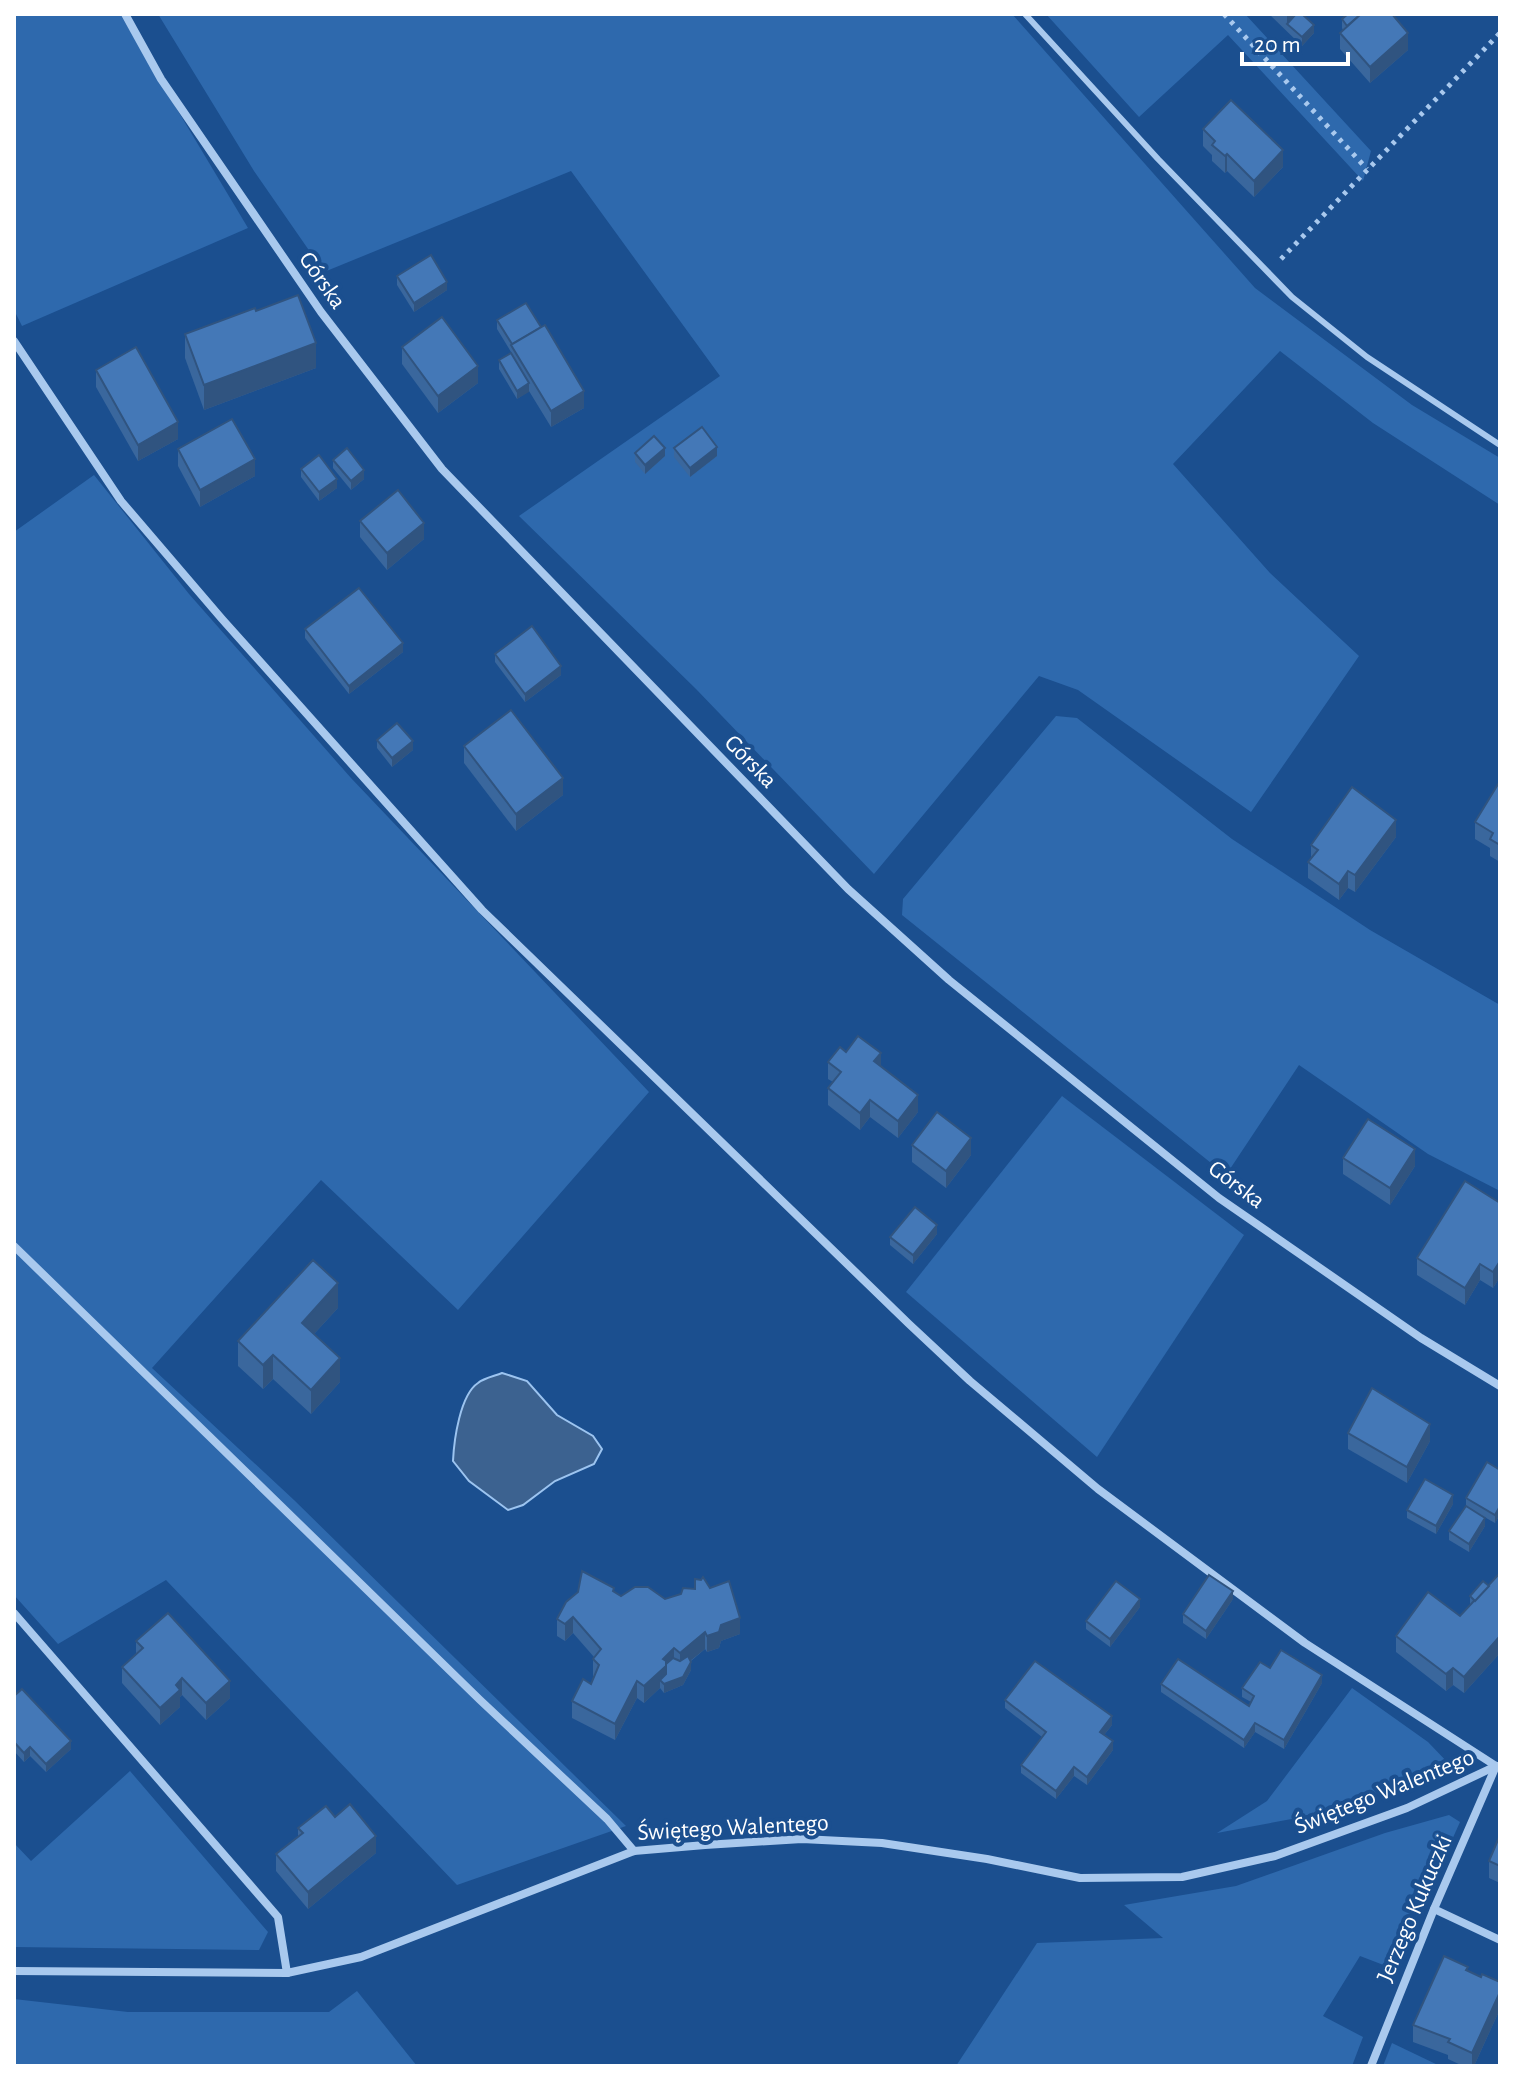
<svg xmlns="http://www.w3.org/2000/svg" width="1514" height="2080" font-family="'Alegreya Sans',sans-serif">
	<rect width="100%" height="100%" fill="#1b4f8f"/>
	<!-- green -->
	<g fill="#2e69ad">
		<polygon points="14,14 120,14 248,228 22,326 14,310"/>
		<polygon points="158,14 1012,14 1255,288 1412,405 1500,458 1500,505 1373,423 1280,351 1173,464 1270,573 1359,656 1251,812 1078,690 1039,676 874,874 696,689 519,516 720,376 571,171 324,272 254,171"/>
		<polygon points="1046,14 1245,14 1371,151 1363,181 1228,35 1139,117"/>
		<polygon points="94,475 189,594 351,778 649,1092 458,1310 321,1180 152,1368 294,1500 626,1826 457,1885 166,1580 58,1644 14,1595 14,532"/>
		<polygon points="1056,716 1077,718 1232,839 1370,930 1500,1005 1500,1191 1428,1154 1299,1065 1226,1175 902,915 903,899"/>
		<polygon points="1062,1096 1244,1235 1097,1457 906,1292"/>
		<polygon points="1352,1688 1428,1742 1450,1765 1329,1812 1217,1833 1267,1801"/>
		<polygon points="130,1771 268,1932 259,1950 14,1947 14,1843 31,1861"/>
		<polygon points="1449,1815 1460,1822 1394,1969 1360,1956 1323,2016 1363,2037 1352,2066 956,2066 1037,1943 1163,1938 1124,1905 1236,1886 1385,1833"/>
		<polygon points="357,1991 417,2066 14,2066 14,1999 128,2012 329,2012"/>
		<polygon points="1392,2043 1440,2066 1383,2066"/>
	</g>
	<!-- water -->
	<path fill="#3c6290" stroke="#9cc4f0" stroke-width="2" d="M502 1373 527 1381 557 1415 593 1436 602 1449 594 1464 555 1481 523 1505 508 1510 469 1481 453 1461C454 1440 460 1395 478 1383 484 1378 495 1376 502 1373Z"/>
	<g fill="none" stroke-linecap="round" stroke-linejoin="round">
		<!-- path -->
		<g stroke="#a9c9ee" stroke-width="5" stroke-dasharray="4 6" stroke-linecap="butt">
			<polyline points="1224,14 1367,169"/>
			<polyline points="1281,259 1500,33"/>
		</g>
		<!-- service -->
		<polyline stroke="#a9c9ee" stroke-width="6" points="1025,14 1158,159 1292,297 1367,357 1500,445"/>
		<!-- minor -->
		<g stroke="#a9c9ee" stroke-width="8">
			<polyline points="125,14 161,79 321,312 442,469 848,889 949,980 1219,1198 1421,1338 1500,1386"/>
			<polyline points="14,341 121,501 222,619 482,910 909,1324 970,1381 1098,1489 1305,1643 1496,1766 1434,1909 1371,2066"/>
			<polyline points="14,1246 480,1700 607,1819 634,1851"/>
			<polyline points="14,1613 278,1917 287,1973"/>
			<polyline points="1434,1909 1500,1940"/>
			<polyline points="14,1971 287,1973 361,1957 634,1851 705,1845 802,1839 882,1843 987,1859 1080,1878 1182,1877 1275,1856 1407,1808 1496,1766"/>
		</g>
	</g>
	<!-- wall -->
	<g fill="#3a679d">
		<polygon points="1269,14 1304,14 1303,15 1314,33 1302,46"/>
		<polygon points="1342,19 1408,50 1370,83 1340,49 1340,33 1343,30 1342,28"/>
		<polygon points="1203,129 1283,167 1254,197 1227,171 1225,173 1212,161 1212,155 1203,146"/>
		<polygon points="397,276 447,290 414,312 397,285"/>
		<polygon points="497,320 584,408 551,427 529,391 517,399 499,369 499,360 511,353 511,352 497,329"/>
		<polygon points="185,334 316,368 204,410 185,358"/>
		<polygon points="402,347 478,383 438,413 402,364"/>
		<polygon points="96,370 178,439 138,461 96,387"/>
		<polygon points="674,448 717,456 690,477 674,457"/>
		<polygon points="178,449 255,476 200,507 178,466"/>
		<polygon points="635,453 665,456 645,474 635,462"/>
		<polygon points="333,460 364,479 351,490 333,468"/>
		<polygon points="301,469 337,488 319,501 301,477"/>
		<polygon points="360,521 424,539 387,570 360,537"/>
		<polygon points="305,629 403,652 349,694 305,638"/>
		<polygon points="495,654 561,675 525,702 495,662"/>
		<polygon points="377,740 413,750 392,767 377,748"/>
		<polygon points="464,746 563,795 516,831 464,763"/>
		<polygon points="1500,781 1500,862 1490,856 1490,848 1475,839 1475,822"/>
		<polygon points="1396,837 1355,892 1348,888 1339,900 1308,878 1308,862 1311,858 1311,845"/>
		<polygon points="846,1052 881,1066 918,1112 898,1138 870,1117 860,1130 828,1105 828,1088 833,1082 828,1079 828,1062"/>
		<polygon points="912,1145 971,1155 946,1188 912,1162"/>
		<polygon points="1343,1158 1415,1166 1390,1205 1343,1174"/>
		<polygon points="1500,1203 1500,1277 1493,1288 1480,1280 1465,1305 1417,1275 1417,1258"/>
		<polygon points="937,1234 913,1264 890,1245 890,1237"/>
		<polygon points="338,1308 314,1334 340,1382 311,1414 273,1379 263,1389 238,1366 238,1341"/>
		<polygon points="1348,1433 1430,1441 1407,1483 1348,1449"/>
		<polygon points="1500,1470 1500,1514 1495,1523 1479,1514 1485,1526 1469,1552 1449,1540 1449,1531 1466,1506 1466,1498"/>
		<polygon points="1453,1504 1436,1534 1407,1518 1407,1510"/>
		<polygon points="1500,1573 1500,1653 1464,1693 1453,1685 1446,1691 1396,1652 1396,1636 1460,1616 1470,1605 1470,1596 1489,1586"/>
		<polygon points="614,1592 621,1596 665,1599 740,1634 721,1641 719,1648 707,1652 705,1649 691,1661 691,1670 683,1685 664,1693 660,1688 644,1703 637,1698 615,1740 572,1718 572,1701 591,1684 594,1677 593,1676 593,1659 594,1657 573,1633 565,1641 557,1636 557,1619"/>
		<polygon points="1233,1599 1206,1639 1183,1623 1183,1614"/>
		<polygon points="1140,1607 1110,1647 1086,1629 1086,1621"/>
		<polygon points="136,1641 230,1698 206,1720 182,1695 180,1697 180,1707 160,1725 122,1683 122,1667 136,1654"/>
		<polygon points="1270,1668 1322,1683 1284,1749 1255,1732 1244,1748 1161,1692 1161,1684 1249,1706 1251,1702 1242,1697 1242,1688"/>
		<polygon points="14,1696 71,1749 46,1772 30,1756 24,1762 14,1751"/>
		<polygon points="1005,1700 1112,1725 1104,1735 1113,1750 1087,1785 1074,1776 1056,1799 1021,1773 1021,1765 1042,1737 1005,1708"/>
		<polygon points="335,1817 376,1853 308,1909 276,1871 276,1854 298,1836 298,1828"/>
		<polygon points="1500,1835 1500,1883 1489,1878 1489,1861"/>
		<polygon points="1468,1971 1500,2009 1474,2066 1463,2066 1448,2059 1448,2055 1413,2042 1413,2025"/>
	</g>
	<!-- shaded-wall -->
	<g fill="#305480">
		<polygon points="1289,14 1304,14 1292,27 1287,24 1287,32 1287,15"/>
		<polygon points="1314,25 1314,33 1302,46 1302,37"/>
		<polygon points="1408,33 1408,50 1370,83 1370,67"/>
		<polygon points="1283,150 1283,167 1254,197 1254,181"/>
		<polygon points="1227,154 1227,171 1225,173 1225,156"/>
		<polygon points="447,282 447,290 414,312 414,303"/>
		<polygon points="316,343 316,368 204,410 204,385"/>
		<polygon points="478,366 478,383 438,413 438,396"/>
		<polygon points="529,383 529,392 517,399 517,391"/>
		<polygon points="584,391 584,408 551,427 551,411"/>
		<polygon points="178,422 178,439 138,461 138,445"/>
		<polygon points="717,447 717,456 690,477 690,468"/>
		<polygon points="665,448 665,456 645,474 645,465"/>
		<polygon points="255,459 255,476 200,507 200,490"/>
		<polygon points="364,470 364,479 351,490 351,481"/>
		<polygon points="337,479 337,488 319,501 319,492"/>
		<polygon points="424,523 424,539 387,570 387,553"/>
		<polygon points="403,643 403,652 349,694 349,686"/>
		<polygon points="561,666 561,675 525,702 525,694"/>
		<polygon points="413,741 413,750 392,767 392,758"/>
		<polygon points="563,778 563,795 516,831 516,814"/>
		<polygon points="1396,820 1396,837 1355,892 1355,875"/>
		<polygon points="1348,871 1348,888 1339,900 1339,884"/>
		<polygon points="881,1053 881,1070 874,1061"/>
		<polygon points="918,1095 918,1112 898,1138 898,1121"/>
		<polygon points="870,1100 870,1117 860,1130 860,1113"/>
		<polygon points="971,1138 971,1155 946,1188 946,1171"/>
		<polygon points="1415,1149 1415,1166 1390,1205 1390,1188"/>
		<polygon points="937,1225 937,1234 913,1264 913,1255"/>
		<polygon points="1500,1261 1500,1277 1493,1288 1493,1272"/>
		<polygon points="1480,1264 1480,1280 1465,1305 1465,1288"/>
		<polygon points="338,1283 338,1308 302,1347 302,1323"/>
		<polygon points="273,1355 273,1379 263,1389 263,1365"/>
		<polygon points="340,1358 340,1382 311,1414 311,1390"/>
		<polygon points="1430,1424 1430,1441 1407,1483 1407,1467"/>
		<polygon points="1453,1495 1453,1504 1436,1534 1436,1526"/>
		<polygon points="1500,1506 1500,1514 1495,1523 1495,1515"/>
		<polygon points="1485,1518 1485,1526 1469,1552 1469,1544"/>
		<polygon points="1233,1591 1233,1599 1206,1639 1206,1631"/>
		<polygon points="1140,1599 1140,1607 1110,1647 1110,1639"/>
		<polygon points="573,1617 573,1633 565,1641 565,1624"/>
		<polygon points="740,1618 740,1634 721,1641 719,1648 707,1652 707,1636 721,1625"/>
		<polygon points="705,1632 705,1649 680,1669 680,1653"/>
		<polygon points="1500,1636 1500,1653 1464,1693 1464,1677"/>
		<polygon points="674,1648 674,1665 666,1682 660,1680 660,1688 644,1703 644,1686 663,1659"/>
		<polygon points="691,1662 691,1670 683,1685 664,1693 664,1684"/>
		<polygon points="1453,1668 1453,1685 1446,1691 1446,1674"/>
		<polygon points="1322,1675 1322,1683 1284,1749 1284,1740"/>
		<polygon points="182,1678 182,1695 180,1697 180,1707 160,1725 160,1708 176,1685"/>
		<polygon points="230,1681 230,1698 206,1720 206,1703"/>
		<polygon points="637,1681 637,1698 615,1740 615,1724"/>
		<polygon points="1112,1716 1112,1725 1100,1740 1100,1732"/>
		<polygon points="1255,1723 1255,1732 1244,1748 1244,1740"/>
		<polygon points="71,1741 71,1749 46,1772 46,1764"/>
		<polygon points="1113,1741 1113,1750 1087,1785 1087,1777"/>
		<polygon points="30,1747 30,1756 24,1762 24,1753"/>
		<polygon points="1074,1767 1074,1776 1056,1799 1056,1791"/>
		<polygon points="376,1836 376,1853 308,1909 308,1892"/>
		<polygon points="1500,1992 1500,2009 1474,2066 1472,2066 1472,2053"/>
	</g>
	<!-- building -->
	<g fill="#4478b7" stroke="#305480" stroke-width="2">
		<polygon points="1296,14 1302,14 1314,25 1302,37 1287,24"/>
		<polygon points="1348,14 1361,14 1347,26 1342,19"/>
		<polygon points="1361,14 1392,14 1408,33 1370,67 1340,33"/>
		<polygon points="1231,100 1283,150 1254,181 1227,154 1225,156 1212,145 1215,141 1203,129"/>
		<polygon points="431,255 447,282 414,303 397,276"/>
		<polygon points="298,295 316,343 204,385 185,334 255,308 256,311"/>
		<polygon points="526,303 541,327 512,344 497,320"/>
		<polygon points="442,317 478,366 438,396 402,347"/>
		<polygon points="545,325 584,391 551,411 511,345"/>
		<polygon points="136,347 178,422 138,445 96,370"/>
		<polygon points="511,353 529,383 517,391 499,360"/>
		<polygon points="232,419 255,459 200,490 178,449"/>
		<polygon points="702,427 717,447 690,468 674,448"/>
		<polygon points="654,436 665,448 645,465 635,453"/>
		<polygon points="347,448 364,470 351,481 333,460"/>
		<polygon points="319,455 337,479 319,492 301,469"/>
		<polygon points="398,490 424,523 387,553 360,521"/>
		<polygon points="359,588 403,643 349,686 305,629"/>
		<polygon points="532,626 561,666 525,694 495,654"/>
		<polygon points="511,710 563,778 516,814 464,746"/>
		<polygon points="397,723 413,741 392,758 377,740"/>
		<polygon points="1500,781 1500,845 1490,839 1493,833 1475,822"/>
		<polygon points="1352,787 1396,820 1355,875 1348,871 1339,884 1308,862 1318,850 1311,845"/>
		<polygon points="858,1036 881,1053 874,1061 918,1095 898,1121 870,1100 860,1113 828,1088 841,1072 828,1062 840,1047 846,1052"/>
		<polygon points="937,1112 971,1138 946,1171 912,1145"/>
		<polygon points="1368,1119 1415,1149 1390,1188 1343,1158"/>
		<polygon points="1465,1181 1500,1203 1500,1261 1493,1272 1480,1264 1465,1288 1417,1258"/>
		<polygon points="915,1207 937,1225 913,1255 890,1237"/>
		<polygon points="313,1260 338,1283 302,1323 340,1358 311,1390 273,1355 263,1365 238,1341"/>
		<polygon points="1372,1388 1430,1424 1407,1467 1348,1433"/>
		<polygon points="1487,1462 1500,1470 1500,1506 1495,1515 1466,1498"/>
		<polygon points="1425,1479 1453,1495 1436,1526 1407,1510"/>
		<polygon points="1466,1506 1485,1518 1469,1544 1449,1531"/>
		<polygon points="582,1571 614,1588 613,1591 621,1596 635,1587 648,1587 665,1599 681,1594 683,1588 695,1589 695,1579 701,1580 703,1577 710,1588 729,1581 740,1618 721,1625 719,1632 707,1636 705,1632 680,1653 674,1648 663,1659 666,1661 666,1666 644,1686 637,1681 615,1724 572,1701 583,1679 591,1684 599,1665 593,1659 601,1649 573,1617 565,1624 557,1619 566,1602 578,1592"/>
		<polygon points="1500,1573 1500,1636 1464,1677 1453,1668 1446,1674 1396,1636 1428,1592 1460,1616"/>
		<polygon points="1209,1575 1233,1591 1206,1631 1183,1614"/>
		<polygon points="1116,1581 1140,1599 1110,1639 1086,1621"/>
		<polygon points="1483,1581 1489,1586 1475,1601 1470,1596"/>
		<polygon points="168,1613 230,1681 206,1703 182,1678 176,1685 180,1690 160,1708 122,1667 143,1648 136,1641"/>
		<polygon points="1281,1650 1322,1675 1284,1740 1255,1723 1244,1740 1161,1684 1178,1659 1249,1706 1254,1696 1242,1688 1260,1662 1270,1668"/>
		<polygon points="688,1656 691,1662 683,1677 664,1684 660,1680 666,1674 666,1664 673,1658 680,1661"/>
		<polygon points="1035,1661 1112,1716 1100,1732 1113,1741 1087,1777 1074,1767 1056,1791 1021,1765 1046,1732 1005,1700"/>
		<polygon points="22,1689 71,1741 46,1764 30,1747 24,1753 14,1742 14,1696"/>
		<polygon points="350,1804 376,1836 308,1892 276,1854 303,1833 298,1828 326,1806 335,1817"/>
		<polygon points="1500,1835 1500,1866 1489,1861"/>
		<polygon points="1444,1956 1468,1967 1466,1970 1481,1977 1482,1974 1500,1982 1500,1992 1472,2053 1448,2042 1450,2039 1413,2025"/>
	</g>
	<g text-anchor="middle" stroke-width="8" stroke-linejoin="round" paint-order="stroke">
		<!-- street labels -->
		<g font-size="24" fill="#fff" stroke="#1b4f8f">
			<text transform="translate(323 280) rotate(55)" y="8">Górska</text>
			<text transform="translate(751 761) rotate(46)" y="8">Górska</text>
			<text transform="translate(1237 1184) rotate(37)" y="8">Górska</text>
			<text transform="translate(1384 1791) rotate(-22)" y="8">Świętego Walentego</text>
			<text transform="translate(733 1827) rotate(-3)" y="8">Świętego Walentego</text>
			<text transform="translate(1414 1908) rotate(-67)" y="8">Jerzego Kukuczki</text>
		</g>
	</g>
	<!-- border -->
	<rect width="1514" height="2080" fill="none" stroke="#ffffff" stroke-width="32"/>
	<!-- scale -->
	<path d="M1242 52v12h106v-12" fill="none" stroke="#ffffff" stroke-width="4"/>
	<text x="1254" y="52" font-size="24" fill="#ffffff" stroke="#1b4f8f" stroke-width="6" paint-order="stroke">20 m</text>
</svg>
